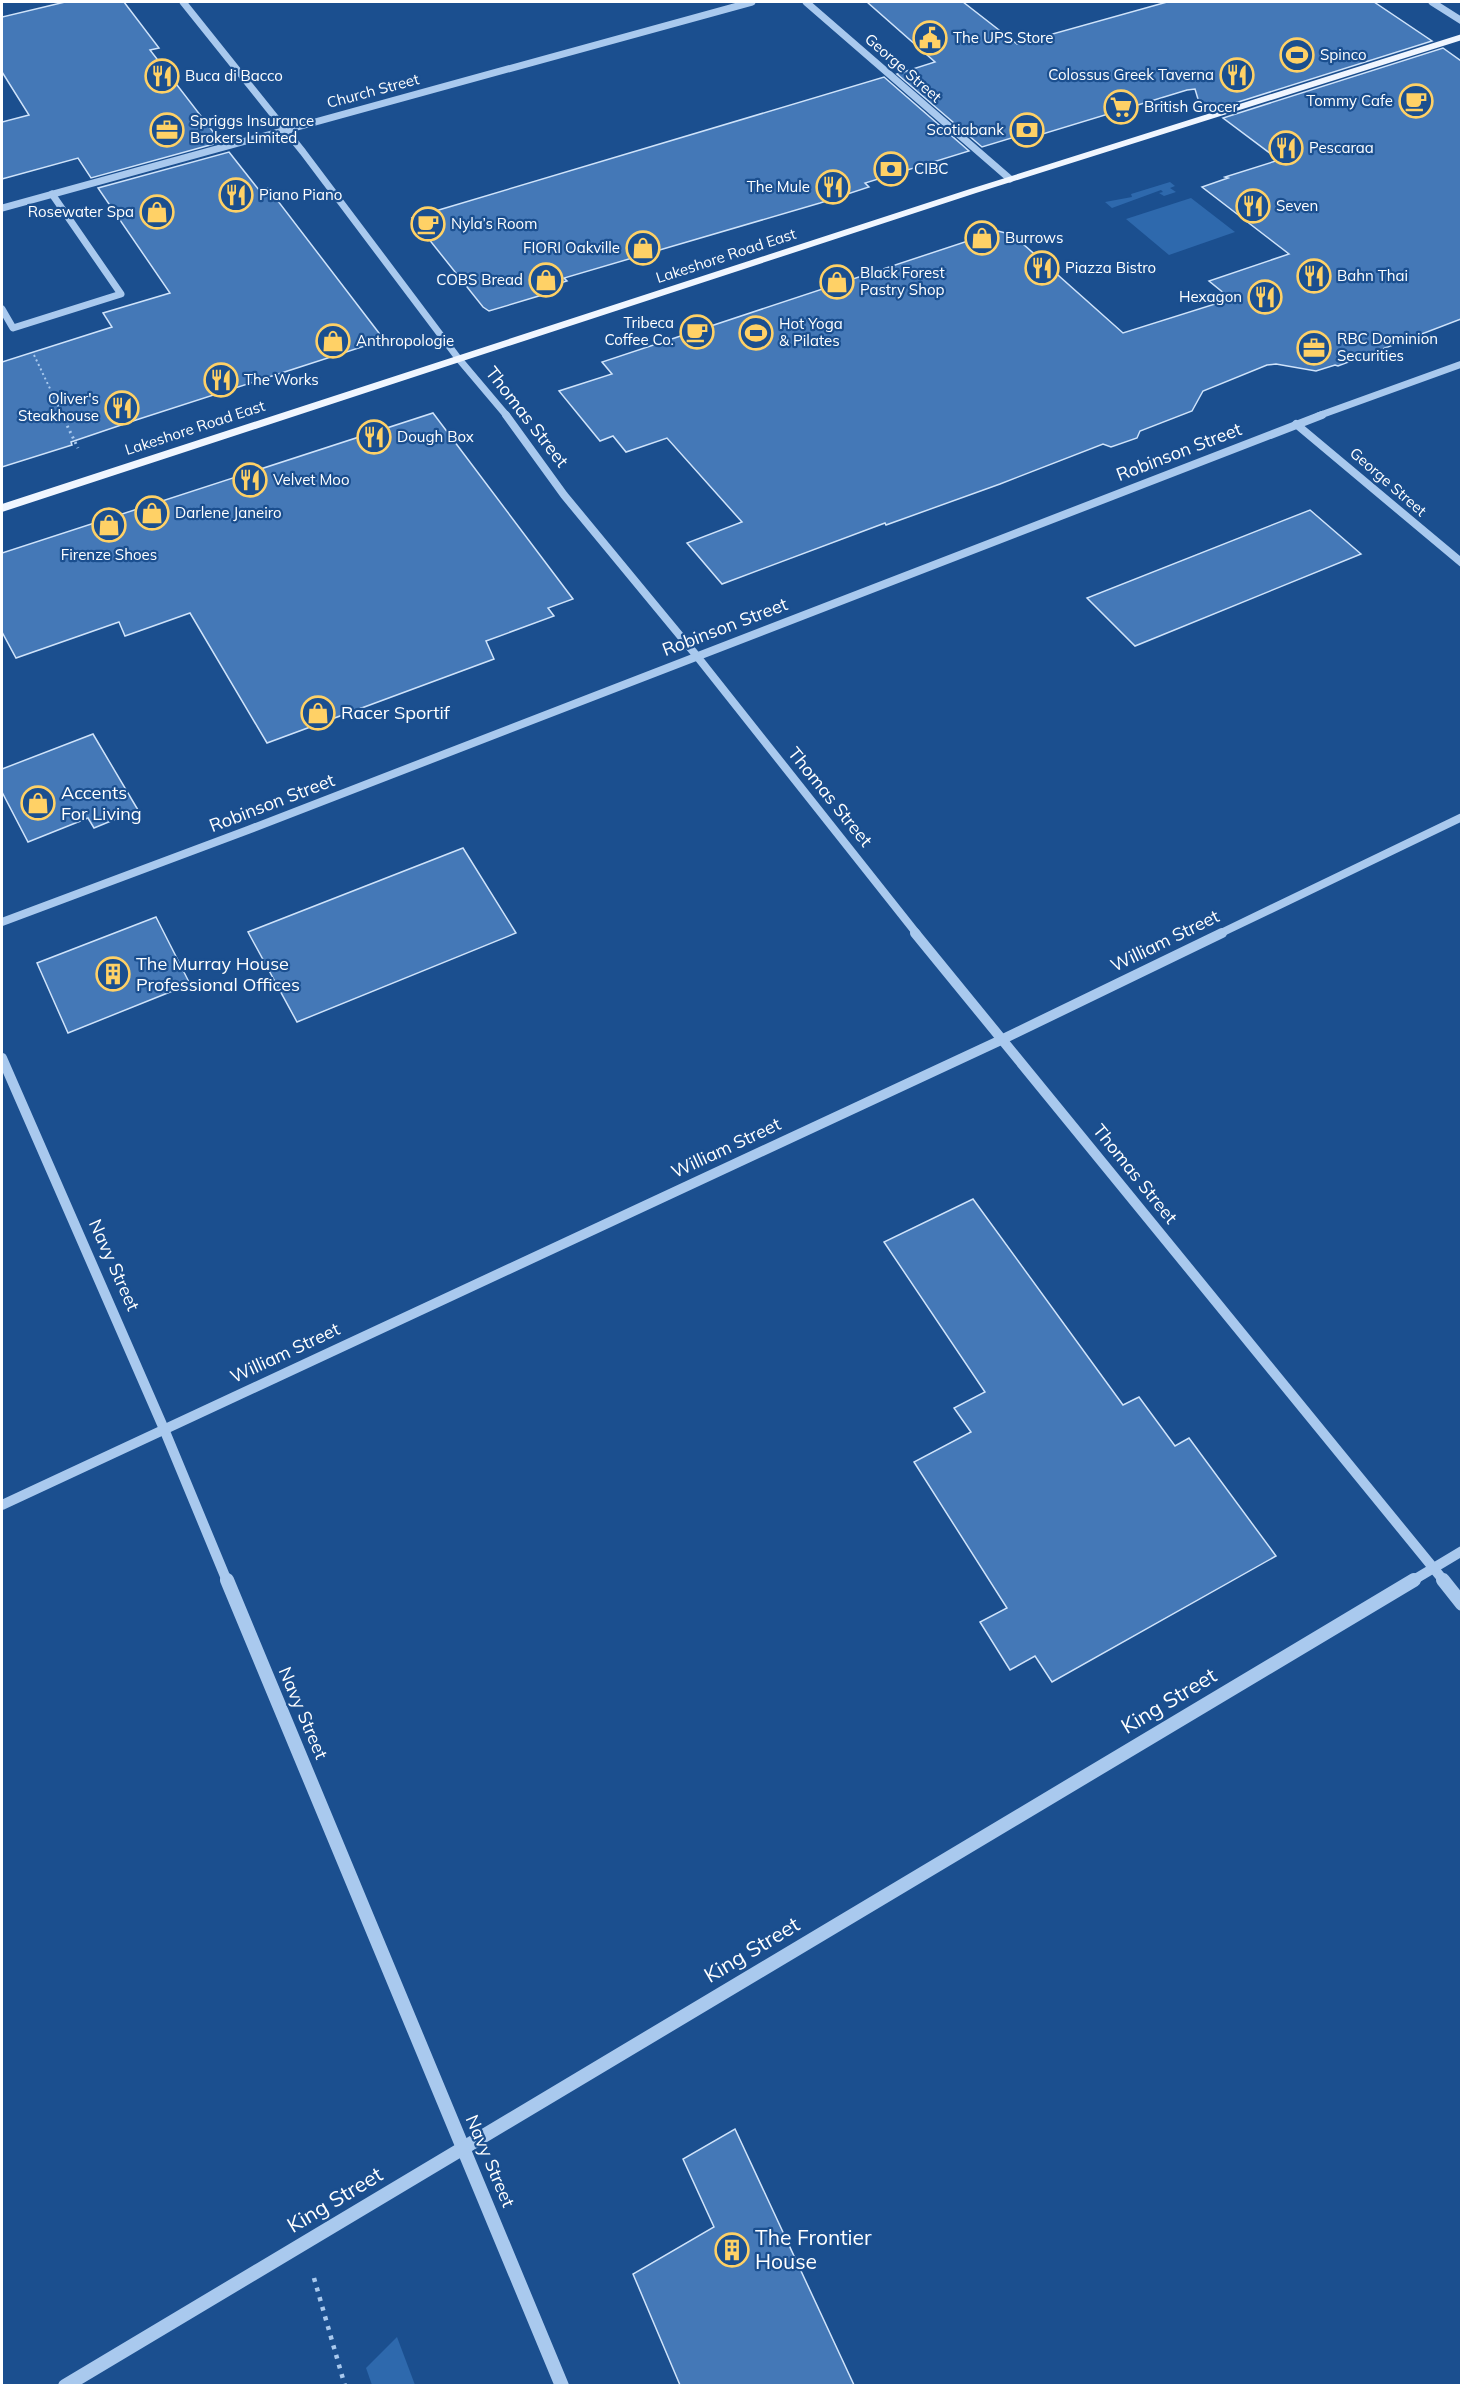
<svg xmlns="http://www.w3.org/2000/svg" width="1463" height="2387" font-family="Mulish,sans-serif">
	<rect width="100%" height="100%" fill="#1b4f8f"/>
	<!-- green -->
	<g fill="#2e69ad">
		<polygon points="1170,182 1175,186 1170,188 1176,192 1164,196 1159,193 1163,192 1161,190 1112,208 1105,202 1132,197 1131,194"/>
		<polygon points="1191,198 1235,232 1169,255 1126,219"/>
		<polygon points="397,2337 415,2385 372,2385 366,2368"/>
	</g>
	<!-- building -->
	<g fill="#4478b7" stroke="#cfe3fa" stroke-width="1.5">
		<polygon points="65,2 124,2 159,48 150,50 221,142 91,178 78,158 2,179 2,122 29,115 2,72 2,17"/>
		<polygon points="867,2 963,2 1017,44 1167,2 1374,2 1432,41 1213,110 1198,99 1195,89 1187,90 1023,140 1018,136 982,147 897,74 935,62"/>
		<polygon points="1443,48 1461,61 1461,319 1338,366 1335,365 1316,371 1276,364 1267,365 1203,391 1192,411 1140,431 1137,438 1111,447 1103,444 1000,484 886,525 885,523 722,584 687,543 742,522 667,438 626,452 613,436 600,441 559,391 612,374 602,362 998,231 1013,235 1123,333 1231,299 1209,281 1289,254 1202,187 1228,178 1225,177 1279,160 1223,118"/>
		<polygon points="884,77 969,151 865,183 869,187 820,203 564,278 567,281 538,290 542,295 489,311 483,307 412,218"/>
		<polygon points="229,152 259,190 268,188 382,337 366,343 368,345 136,420 71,442 72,445 2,467 2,362 112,327 103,313 170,293 98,188"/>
		<polygon points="433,413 573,599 548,608 554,616 486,641 494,659 267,743 190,613 125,636 119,622 16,658 2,632 2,553"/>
		<polygon points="1310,510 1361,554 1135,646 1087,598"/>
		<polygon points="93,734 138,810 94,828 88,818 28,842 2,792 2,769"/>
		<polygon points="463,848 516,933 297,1022 248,932"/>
		<polygon points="156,917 190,984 68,1033 37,963"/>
		<polygon points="973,1199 1123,1405 1139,1397 1175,1446 1189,1438 1276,1556 1052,1682 1035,1656 1010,1670 980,1622 1007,1608 914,1462 971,1432 954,1408 985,1392 884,1242"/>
		<polygon points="735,2129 854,2385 680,2385 633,2274 714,2227 683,2159"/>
	</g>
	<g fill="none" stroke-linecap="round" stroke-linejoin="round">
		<!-- path-far2 -->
		<polyline stroke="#a9c9ee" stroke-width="2" stroke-dasharray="2 3" stroke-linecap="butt" points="34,355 63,416"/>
		<!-- path-far1 -->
		<polyline stroke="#a9c9ee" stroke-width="3" stroke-dasharray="2 4" stroke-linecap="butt" points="62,415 78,448"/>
		<!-- path -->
		<polyline stroke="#a9c9ee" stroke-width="4.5" stroke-dasharray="4 6" stroke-linecap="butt" points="314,2278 345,2386"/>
		<!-- minor-far3 -->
		<g stroke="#a9c9ee" stroke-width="7">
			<polyline points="183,2 303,152 458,358 507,416"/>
			<polyline points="806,2 1010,179"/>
			<polyline points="1432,2 1462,21"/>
			<polyline points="2,208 752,2"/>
			<polyline points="2,309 13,328 121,294 52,194"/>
			<polyline points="1318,416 1462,364"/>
		</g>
		<!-- minor-far2 -->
		<g stroke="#a9c9ee" stroke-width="8">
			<polyline points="506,415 564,495 696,655 917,934"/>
			<polyline points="1296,424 1462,563"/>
			<polyline points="2,922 248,830 1322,415"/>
			<polyline points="1219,934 1462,817"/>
		</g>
		<!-- minor-far1 -->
		<g stroke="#a9c9ee" stroke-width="10">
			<polyline points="915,933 1444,1581"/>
			<polyline points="2,1058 164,1429 227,1581"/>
			<polyline points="2,1505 1001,1040 1222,933"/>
			<polyline points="1412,1581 1462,1551"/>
		</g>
		<!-- minor -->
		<g stroke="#a9c9ee" stroke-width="14">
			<polyline points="227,1580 562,2386"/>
			<polyline points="1443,1580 1462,1604"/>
			<polyline points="65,2386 1414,1580"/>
		</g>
		<!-- major -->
		<polygon fill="#f0f6ff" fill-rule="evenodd" points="1462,34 1462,40 976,193 2,512 2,504 970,189"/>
	</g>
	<!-- icons -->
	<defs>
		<symbol id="civic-ring" viewBox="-11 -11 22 22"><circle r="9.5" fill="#1b4f8f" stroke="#ffd166" stroke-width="1.5"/><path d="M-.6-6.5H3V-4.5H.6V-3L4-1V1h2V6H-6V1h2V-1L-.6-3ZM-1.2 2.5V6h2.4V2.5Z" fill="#ffd166"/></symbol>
		<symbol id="stadium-ring" viewBox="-11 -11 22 22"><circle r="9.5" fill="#1b4f8f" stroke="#ffd166" stroke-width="1.5"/><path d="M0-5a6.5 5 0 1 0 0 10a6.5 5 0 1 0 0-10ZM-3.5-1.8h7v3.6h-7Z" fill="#ffd166"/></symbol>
		<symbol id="restaurant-ring" viewBox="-11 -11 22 22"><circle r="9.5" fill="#1b4f8f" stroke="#ffd166" stroke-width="1.5"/><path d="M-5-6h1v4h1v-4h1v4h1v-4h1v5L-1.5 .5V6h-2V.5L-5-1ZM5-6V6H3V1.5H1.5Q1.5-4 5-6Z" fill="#ffd166"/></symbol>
		<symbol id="cafe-ring" viewBox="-11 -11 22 22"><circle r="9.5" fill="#1b4f8f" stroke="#ffd166" stroke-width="1.5"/><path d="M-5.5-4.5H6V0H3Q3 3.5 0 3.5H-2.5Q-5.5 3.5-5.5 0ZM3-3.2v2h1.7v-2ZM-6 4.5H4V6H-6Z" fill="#ffd166"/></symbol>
		<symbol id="supermarket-ring" viewBox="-11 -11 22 22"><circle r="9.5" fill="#1b4f8f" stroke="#ffd166" stroke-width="1.5"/><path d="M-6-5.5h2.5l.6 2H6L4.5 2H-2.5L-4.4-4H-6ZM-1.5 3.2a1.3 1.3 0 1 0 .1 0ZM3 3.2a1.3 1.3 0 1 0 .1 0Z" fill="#ffd166"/></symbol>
		<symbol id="office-ring" viewBox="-11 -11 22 22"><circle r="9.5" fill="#1b4f8f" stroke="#ffd166" stroke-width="1.5"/><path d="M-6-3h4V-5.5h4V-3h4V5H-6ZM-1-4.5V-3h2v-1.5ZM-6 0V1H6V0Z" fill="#ffd166"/></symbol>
		<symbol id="bank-ring" viewBox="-11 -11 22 22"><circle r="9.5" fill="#1b4f8f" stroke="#ffd166" stroke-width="1.5"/><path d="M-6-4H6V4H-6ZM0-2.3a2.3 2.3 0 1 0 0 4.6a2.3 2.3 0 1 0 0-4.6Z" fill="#ffd166"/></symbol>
		<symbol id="shop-ring" viewBox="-11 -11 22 22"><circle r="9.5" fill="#1b4f8f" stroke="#ffd166" stroke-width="1.5"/><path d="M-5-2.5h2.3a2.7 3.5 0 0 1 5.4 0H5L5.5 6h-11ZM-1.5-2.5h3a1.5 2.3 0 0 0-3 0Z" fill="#ffd166"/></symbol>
		<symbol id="building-ring" viewBox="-11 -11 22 22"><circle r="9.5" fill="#1b4f8f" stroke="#ffd166" stroke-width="1.5"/><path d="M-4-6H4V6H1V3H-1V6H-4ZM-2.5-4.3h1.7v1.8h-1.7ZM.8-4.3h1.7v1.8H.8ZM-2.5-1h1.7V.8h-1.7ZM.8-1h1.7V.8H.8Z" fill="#ffd166"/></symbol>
	</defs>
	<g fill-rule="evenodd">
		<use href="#civic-ring" x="911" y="19" width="38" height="38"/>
		<use href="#stadium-ring" x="1278" y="36" width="38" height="38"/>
		<use href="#restaurant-ring" x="1218" y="56" width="38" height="38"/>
		<use href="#restaurant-ring" x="143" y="57" width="38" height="38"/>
		<use href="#cafe-ring" x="1397" y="82" width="38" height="38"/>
		<use href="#supermarket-ring" x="1102" y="88" width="38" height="38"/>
		<use href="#office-ring" x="148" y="111" width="38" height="38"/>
		<use href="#bank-ring" x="1008" y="111" width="38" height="38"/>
		<use href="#restaurant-ring" x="1267" y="129" width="38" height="38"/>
		<use href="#bank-ring" x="872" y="150" width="38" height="38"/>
		<use href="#restaurant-ring" x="814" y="168" width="38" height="38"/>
		<use href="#restaurant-ring" x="217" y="176" width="38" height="38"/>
		<use href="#restaurant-ring" x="1234" y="187" width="38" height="38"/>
		<use href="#shop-ring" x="138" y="193" width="38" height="38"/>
		<use href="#cafe-ring" x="409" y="205" width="38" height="38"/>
		<use href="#shop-ring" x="963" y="219" width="38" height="38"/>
		<use href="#shop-ring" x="624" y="229" width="38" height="38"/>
		<use href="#restaurant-ring" x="1023" y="249" width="38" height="38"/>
		<use href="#restaurant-ring" x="1295" y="257" width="38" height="38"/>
		<use href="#shop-ring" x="527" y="261" width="38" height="38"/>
		<use href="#shop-ring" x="818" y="263" width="38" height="38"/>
		<use href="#restaurant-ring" x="1246" y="278" width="38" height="38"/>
		<use href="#cafe-ring" x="678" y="313" width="38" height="38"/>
		<use href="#stadium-ring" x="737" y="314" width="38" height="38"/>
		<use href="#shop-ring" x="314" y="322" width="38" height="38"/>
		<use href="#office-ring" x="1295" y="329" width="38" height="38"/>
		<use href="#restaurant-ring" x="202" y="361" width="38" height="38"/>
		<use href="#restaurant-ring" x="103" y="389" width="38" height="38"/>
		<use href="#restaurant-ring" x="355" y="418" width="38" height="38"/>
		<use href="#restaurant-ring" x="231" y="461" width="38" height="38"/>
		<use href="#shop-ring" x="133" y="494" width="38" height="38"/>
		<use href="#shop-ring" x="90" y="506" width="38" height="38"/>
		<use href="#shop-ring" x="299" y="694" width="38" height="38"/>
		<use href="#shop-ring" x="19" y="784" width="38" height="38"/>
		<use href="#building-ring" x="94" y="955" width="38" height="38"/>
		<use href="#building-ring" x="713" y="2231" width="38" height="38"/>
	</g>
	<g text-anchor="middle" stroke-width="4.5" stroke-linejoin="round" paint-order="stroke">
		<!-- far-poi labels -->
		<g font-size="15" fill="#fff" stroke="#1b4f8f" text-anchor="start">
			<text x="953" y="43">The UPS Store</text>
			<text x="1320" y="60">Spinco</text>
			<text x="1214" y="80" text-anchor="end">Colossus Greek Taverna</text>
			<text x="185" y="81">Buca di Bacco</text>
			<text x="1393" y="106" text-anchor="end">Tommy Cafe</text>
			<text x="1144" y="112">British Grocer</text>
			<text x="190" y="126">Spriggs Insurance<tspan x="190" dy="17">Brokers Limited</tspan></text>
			<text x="1004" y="135" text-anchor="end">Scotiabank</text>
			<text x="1309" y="153">Pescaraa</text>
			<text x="914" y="174">CIBC</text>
			<text x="810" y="192" text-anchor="end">The Mule</text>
			<text x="259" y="200">Piano Piano</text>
			<text x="1276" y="211">Seven</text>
			<text x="134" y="217" text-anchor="end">Rosewater Spa</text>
			<text x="451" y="229">Nyla’s Room</text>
			<text x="1005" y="243">Burrows</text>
			<text x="620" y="253" text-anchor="end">FIORI Oakville</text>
			<text x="1065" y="273">Piazza Bistro</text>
			<text x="860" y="278">Black Forest<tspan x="860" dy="17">Pastry Shop</tspan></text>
			<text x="1337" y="281">Bahn Thai</text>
			<text x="523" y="285" text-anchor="end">COBS Bread</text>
			<text x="1242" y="302" text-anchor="end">Hexagon</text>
			<text x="674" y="328" text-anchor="end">Tribeca<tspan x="674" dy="17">Coffee Co.</tspan></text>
			<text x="779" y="329">Hot Yoga<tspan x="779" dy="17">&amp; Pilates</tspan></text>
			<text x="1337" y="344">RBC Dominion<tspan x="1337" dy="17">Securities</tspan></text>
			<text x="356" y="346">Anthropologie</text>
			<text x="244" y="385">The Works</text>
			<text x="99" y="404" text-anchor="end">Oliver's<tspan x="99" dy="17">Steakhouse</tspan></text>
			<text x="397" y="442">Dough Box</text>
			<text x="273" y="485">Velvet Moo</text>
			<text x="175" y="518">Darlene Janeiro</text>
			<text x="109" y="560" text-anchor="middle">Firenze Shoes</text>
		</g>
		<!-- far-street labels -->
		<g font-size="15" fill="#fff" stroke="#1b4f8f">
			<text transform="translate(903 68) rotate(41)" y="5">George Street</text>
			<text transform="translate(373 91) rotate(-15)" y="5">Church Street</text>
			<text transform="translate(726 256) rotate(-18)" y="5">Lakeshore Road East</text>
			<text transform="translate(195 428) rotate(-18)" y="5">Lakeshore Road East</text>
			<text transform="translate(1388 482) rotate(41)" y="5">George Street</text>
		</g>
		<!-- street labels -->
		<g font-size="18" fill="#fff" stroke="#1b4f8f">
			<text transform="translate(527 417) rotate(52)" y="6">Thomas Street</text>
			<text transform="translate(1179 452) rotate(-21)" y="6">Robinson Street</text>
			<text transform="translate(725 627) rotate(-21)" y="6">Robinson Street</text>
			<text transform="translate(830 797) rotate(51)" y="6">Thomas Street</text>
			<text transform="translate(272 803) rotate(-21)" y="6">Robinson Street</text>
			<text transform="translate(1165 941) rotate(-26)" y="6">William Street</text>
			<text transform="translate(726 1148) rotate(-25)" y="6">William Street</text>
			<text transform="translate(1135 1174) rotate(51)" y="6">Thomas Street</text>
			<text transform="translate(114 1265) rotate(66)" y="6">Navy Street</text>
			<text transform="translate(285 1353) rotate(-25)" y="6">William Street</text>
			<text transform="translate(303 1713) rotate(67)" y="6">Navy Street</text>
			<text transform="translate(490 2161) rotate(67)" y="6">Navy Street</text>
		</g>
		<!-- poi labels -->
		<g font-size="18" fill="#fff" stroke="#1b4f8f" text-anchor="start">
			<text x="341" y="719">Racer Sportif</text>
			<text x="61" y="799">Accents<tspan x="61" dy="21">For Living</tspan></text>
			<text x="136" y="970">The Murray House<tspan x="136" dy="21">Professional Offices</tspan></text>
		</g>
		<!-- near-street labels -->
		<g font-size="21" fill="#fff" stroke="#1b4f8f">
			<text transform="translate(1169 1701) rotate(-31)" y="7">King Street</text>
			<text transform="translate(752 1950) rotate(-31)" y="7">King Street</text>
			<text transform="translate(335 2200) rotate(-31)" y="7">King Street</text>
		</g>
		<!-- near-poi labels -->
		<g font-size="21" fill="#fff" stroke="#1b4f8f" text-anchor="start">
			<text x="755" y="2245">The Frontier<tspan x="755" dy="24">House</tspan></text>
		</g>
	</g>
	<!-- border -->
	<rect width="1463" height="2387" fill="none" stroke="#ffffff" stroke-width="6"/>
</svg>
